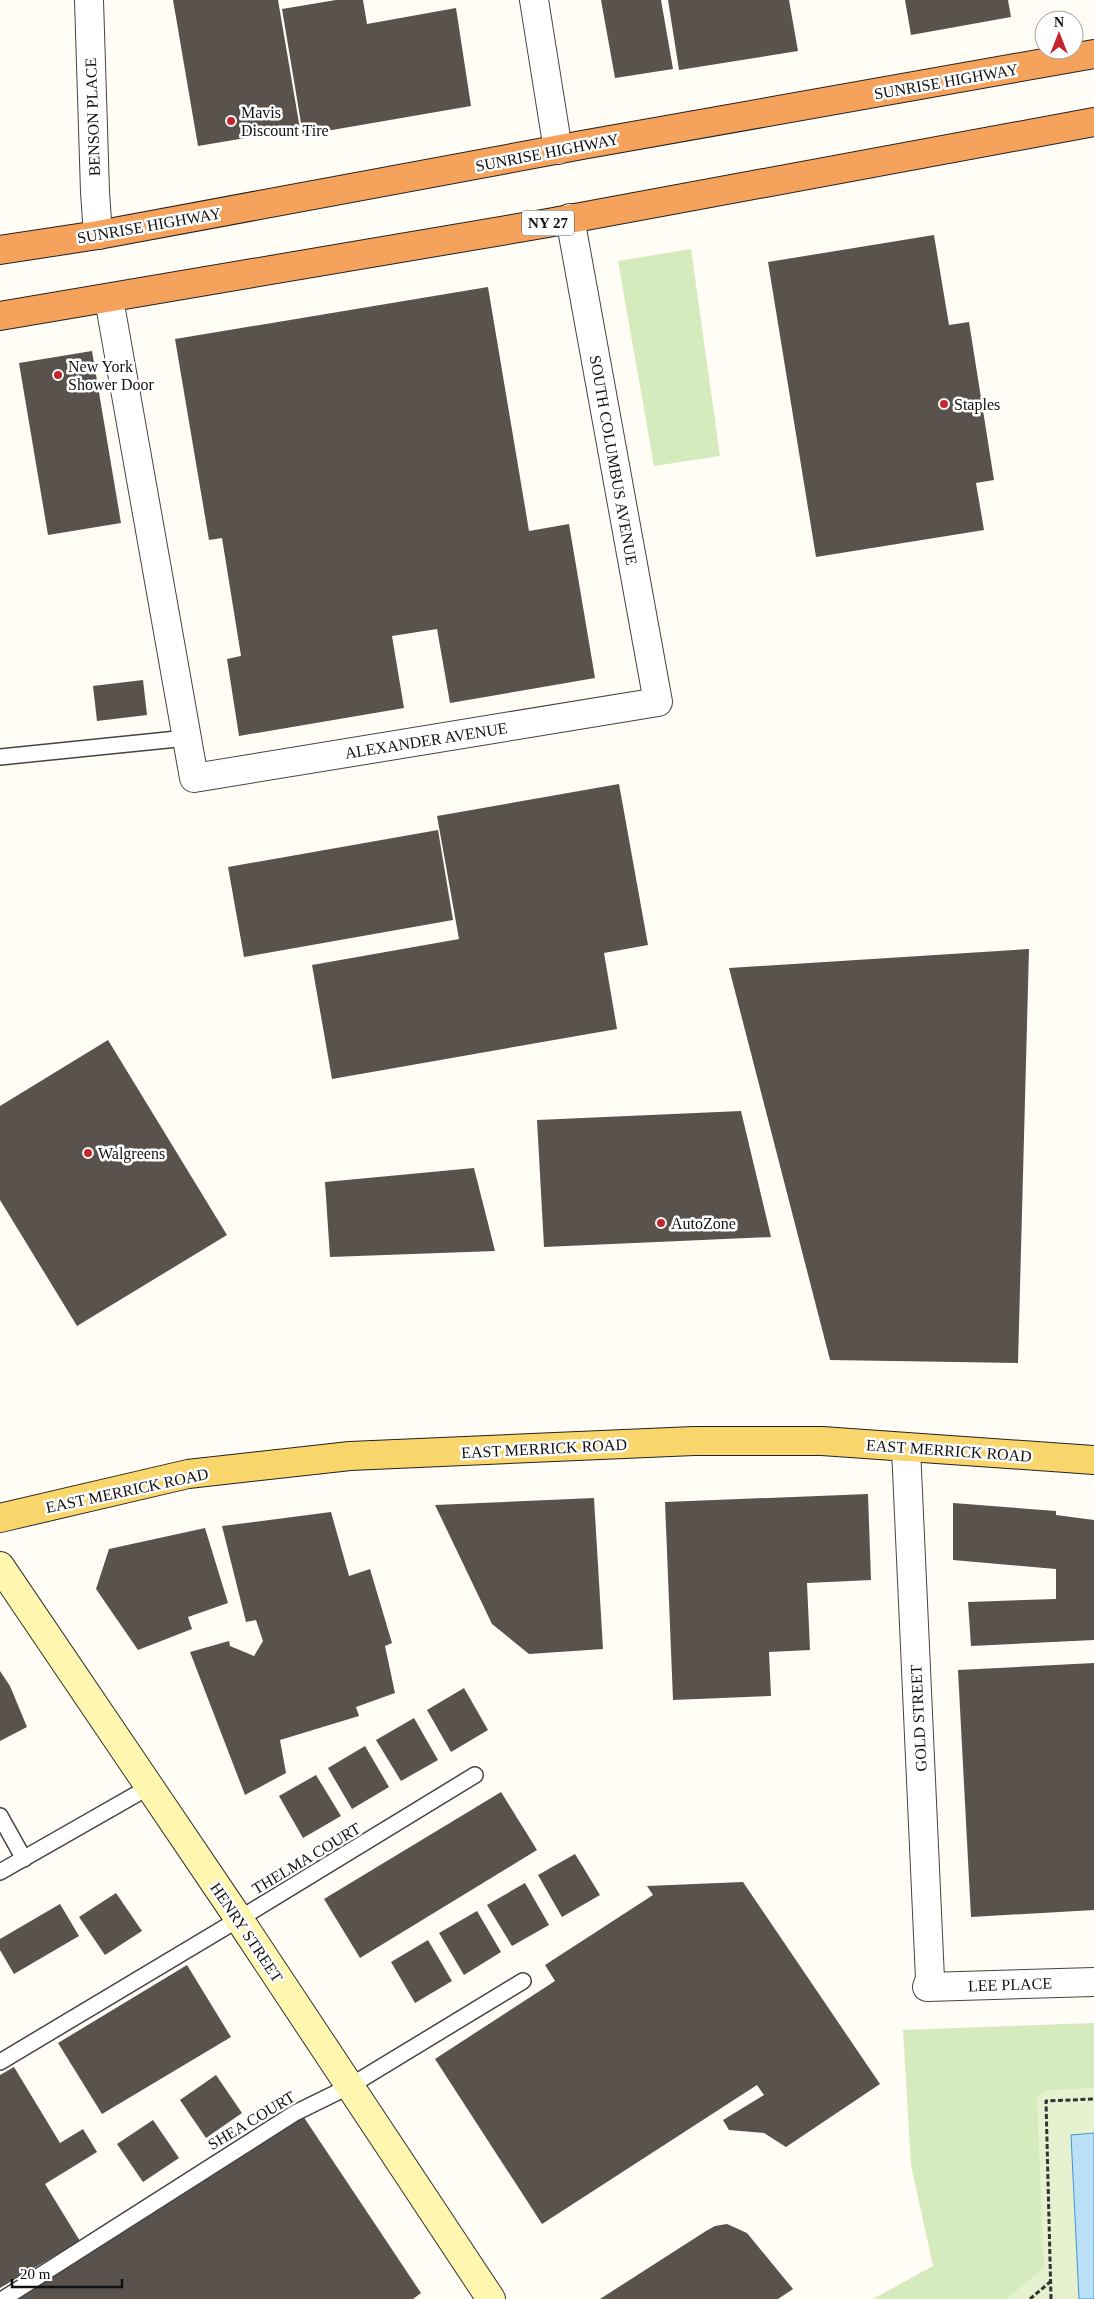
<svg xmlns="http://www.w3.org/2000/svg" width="1094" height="2299" font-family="Georgia,serif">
	<rect width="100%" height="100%" fill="#fffdf5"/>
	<!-- green -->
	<g fill="#d5ebbd">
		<polygon points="691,249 720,456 654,466 618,261"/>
		<polygon points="1094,2023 1094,2299 873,2299 933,2266 911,2165 903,2030"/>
	</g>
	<!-- pitch -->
	<polygon fill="#e6f2cf" points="1094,2088 1094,2299 1006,2299 1044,2268 1037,2098 1048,2090"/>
	<!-- water -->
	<polygon fill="#b9e0f7" stroke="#3f96cf" points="1094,2133 1094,2299 1079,2299 1071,2135"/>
	<!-- building -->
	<g fill="#5a524d">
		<polygon points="173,0 278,0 300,129 198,146"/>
		<polygon points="336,0 363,0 367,24 456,8 471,106 303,135 282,9"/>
		<polygon points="601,0 661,0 673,69 615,78"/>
		<polygon points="668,0 789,0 798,51 679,70"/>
		<polygon points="905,0 1008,0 1011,17 911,35"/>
		<polygon points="934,235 949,325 969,322 994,480 976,483 984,530 816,557 768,262"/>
		<polygon points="488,287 529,531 569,524 595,678 450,703 437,629 392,636 404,708 239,736 227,659 241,656 222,538 209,540 175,339"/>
		<polygon points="92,351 121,523 48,535 19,363"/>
		<polygon points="143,680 147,715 97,721 93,686"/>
		<polygon points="619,784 648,945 604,953 617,1029 332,1079 312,965 459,939 437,816"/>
		<polygon points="438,830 453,920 244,957 228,867"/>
		<polygon points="1029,949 1018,1363 830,1360 729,968"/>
		<polygon points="108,1040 227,1235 77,1326 0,1200 0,1106"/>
		<polygon points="741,1111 771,1237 544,1247 537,1120"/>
		<polygon points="474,1168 495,1251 330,1257 325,1182"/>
		<polygon points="868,1494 871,1580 807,1583 810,1650 769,1652 771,1696 673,1700 665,1502"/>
		<polygon points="594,1498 603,1649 529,1654 492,1624 435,1505"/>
		<polygon points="953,1503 1056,1511 1056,1515 1094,1520 1094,1640 971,1646 968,1602 1056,1599 1056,1569 953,1560"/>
		<polygon points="331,1512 349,1576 370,1569 392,1643 385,1646 395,1693 356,1707 359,1716 280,1740 286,1773 245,1795 190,1652 229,1641 230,1646 254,1656 263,1641 256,1620 246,1622 222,1526"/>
		<polygon points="205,1528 228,1603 188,1617 192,1629 138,1650 96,1589 109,1549"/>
		<polygon points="1094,1663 1094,1910 971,1917 958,1670"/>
		<polygon points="0,1671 10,1686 27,1727 0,1741"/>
		<polygon points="464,1688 488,1730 451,1752 427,1710"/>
		<polygon points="414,1718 438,1760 401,1781 376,1740"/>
		<polygon points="365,1746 389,1787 352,1809 328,1768"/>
		<polygon points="316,1775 341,1816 303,1838 279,1796"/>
		<polygon points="501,1792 537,1850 360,1958 324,1899"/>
		<polygon points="575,1854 600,1895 562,1917 538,1875"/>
		<polygon points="743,1882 880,2084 786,2147 764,2133 729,2130 723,2120 764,2095 757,2085 542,2224 435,2059 555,1981 545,1965 653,1895 647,1886"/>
		<polygon points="525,1883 549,1925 512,1946 487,1905"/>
		<polygon points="116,1893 142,1931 105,1955 79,1917"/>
		<polygon points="60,1904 79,1936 14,1974 0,1950 0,1939"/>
		<polygon points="477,1911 501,1952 464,1975 439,1933"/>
		<polygon points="428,1940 452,1981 415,2003 391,1962"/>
		<polygon points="187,1965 231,2037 102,2114 58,2043"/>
		<polygon points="14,2067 60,2143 83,2129 97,2152 45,2184 80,2241 0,2288 0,2075"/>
		<polygon points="216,2075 242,2113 206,2138 180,2100"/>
		<polygon points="303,2116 421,2293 413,2299 15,2299"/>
		<polygon points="153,2120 179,2158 143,2182 117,2144"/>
		<polygon points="727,2224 747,2233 793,2289 778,2299 600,2299 706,2231 715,2226"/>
	</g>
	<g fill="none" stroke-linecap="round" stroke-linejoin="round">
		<defs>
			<g id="lane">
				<polyline points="0,757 187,738"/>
				<polyline points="0,1816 24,1859"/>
				<polyline points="0,1872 149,1787"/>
				<polyline points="0,2062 239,1919 475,1775"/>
				<polyline points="3,2299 295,2113 350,2086 523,1981"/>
			</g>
			<g id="street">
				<polyline points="89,0 95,192 98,235"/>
				<polyline points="534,0 558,150"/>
				<polyline points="109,299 194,778 658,702 570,218"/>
				<polyline points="906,1448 930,1979 927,1987 1094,1982"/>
			</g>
			<polyline id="secondary" points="0,1566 239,1919 491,2299"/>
			<polyline id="primary" points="0,1518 188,1474 350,1456 694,1441 822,1441 1094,1460"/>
			<g id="highway">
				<polyline points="0,250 98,235 582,145 1094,54"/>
				<polyline points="0,316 548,223 1094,122"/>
			</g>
		</defs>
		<!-- lane casing -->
		<use href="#lane" stroke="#444" stroke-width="18"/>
		<!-- street casing -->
		<use href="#street" stroke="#444" stroke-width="30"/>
		<!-- secondary casing -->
		<use href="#secondary" stroke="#333" stroke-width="30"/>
		<!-- primary casing -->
		<use href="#primary" stroke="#222" stroke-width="30"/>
		<!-- highway casing -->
		<use href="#highway" stroke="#222" stroke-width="30"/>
		<!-- path -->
		<g stroke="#333" stroke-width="3" stroke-dasharray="5 2.5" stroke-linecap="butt">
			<polyline points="1030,2299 1050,2282"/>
			<polyline points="1051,2299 1046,2101 1094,2099"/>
		</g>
		<!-- lane -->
		<use href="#lane" stroke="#fff" stroke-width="15"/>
		<!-- street -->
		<use href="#street" stroke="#fff" stroke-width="28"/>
		<!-- secondary -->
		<use href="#secondary" stroke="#fff6b0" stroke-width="28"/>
		<!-- primary -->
		<use href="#primary" stroke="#f9d66b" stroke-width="28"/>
		<!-- highway -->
		<use href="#highway" stroke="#f5a25d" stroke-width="28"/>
	</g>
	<!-- markers -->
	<g fill="#c4262e" stroke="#fff" stroke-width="2">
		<circle cx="231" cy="121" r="5"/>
		<circle cx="58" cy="375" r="5"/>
		<circle cx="944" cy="404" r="5"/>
		<circle cx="88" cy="1153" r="5"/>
		<circle cx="661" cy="1223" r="5"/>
	</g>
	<g text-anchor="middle" stroke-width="5" stroke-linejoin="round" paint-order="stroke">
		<!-- shield labels -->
		<rect fill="#fff" stroke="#585858" stroke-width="1" x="522" y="210.5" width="52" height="25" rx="4"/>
		<g font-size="15" font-weight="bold" fill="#111">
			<text x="548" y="228">NY 27</text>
		</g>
		<!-- street labels -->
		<g font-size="16" fill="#111" stroke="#fff">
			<text transform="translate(946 81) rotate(-10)" y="6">SUNRISE HIGHWAY</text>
			<text transform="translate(92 117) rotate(-92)" y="6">BENSON PLACE</text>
			<text transform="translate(547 152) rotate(-11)" y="6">SUNRISE HIGHWAY</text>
			<text transform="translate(149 225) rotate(-10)" y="6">SUNRISE HIGHWAY</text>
			<text transform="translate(614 460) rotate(80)" y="6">SOUTH COLUMBUS AVENUE</text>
			<text transform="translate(426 740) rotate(-9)" y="6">ALEXANDER AVENUE</text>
			<text transform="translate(544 1448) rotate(-3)" y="6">EAST MERRICK ROAD</text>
			<text transform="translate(949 1450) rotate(4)" y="6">EAST MERRICK ROAD</text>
			<text transform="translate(127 1490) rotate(-12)" y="6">EAST MERRICK ROAD</text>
			<text transform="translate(918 1718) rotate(-93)" y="6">GOLD STREET</text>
			<text transform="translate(306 1858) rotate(-31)" y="6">THELMA COURT</text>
			<text transform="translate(247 1932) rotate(56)" y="6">HENRY STREET</text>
			<text transform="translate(1010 1984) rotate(-2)" y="6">LEE PLACE</text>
			<text transform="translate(251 2120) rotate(-31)" y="6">SHEA COURT</text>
		</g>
		<!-- poi labels -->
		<g font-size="16" fill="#111" stroke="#fff" text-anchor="start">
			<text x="241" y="118">Mavis<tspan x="241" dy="18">Discount Tire</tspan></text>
			<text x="68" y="372">New York<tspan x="68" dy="18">Shower Door</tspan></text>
			<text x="954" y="410">Staples</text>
			<text x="98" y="1159">Walgreens</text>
			<text x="671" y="1229">AutoZone</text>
		</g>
	</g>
	<!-- north arrow -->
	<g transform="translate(1059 35)"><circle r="24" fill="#ffffff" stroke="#a0a0a0"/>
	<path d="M0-4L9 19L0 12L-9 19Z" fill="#c4262e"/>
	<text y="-8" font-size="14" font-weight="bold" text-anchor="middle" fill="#111111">N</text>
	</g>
	<!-- scale -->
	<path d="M12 2279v8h110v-8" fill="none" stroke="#111111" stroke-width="2.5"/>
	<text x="20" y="2279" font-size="15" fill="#111111" stroke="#ffffff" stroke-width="4" paint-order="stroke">20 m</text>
</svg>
